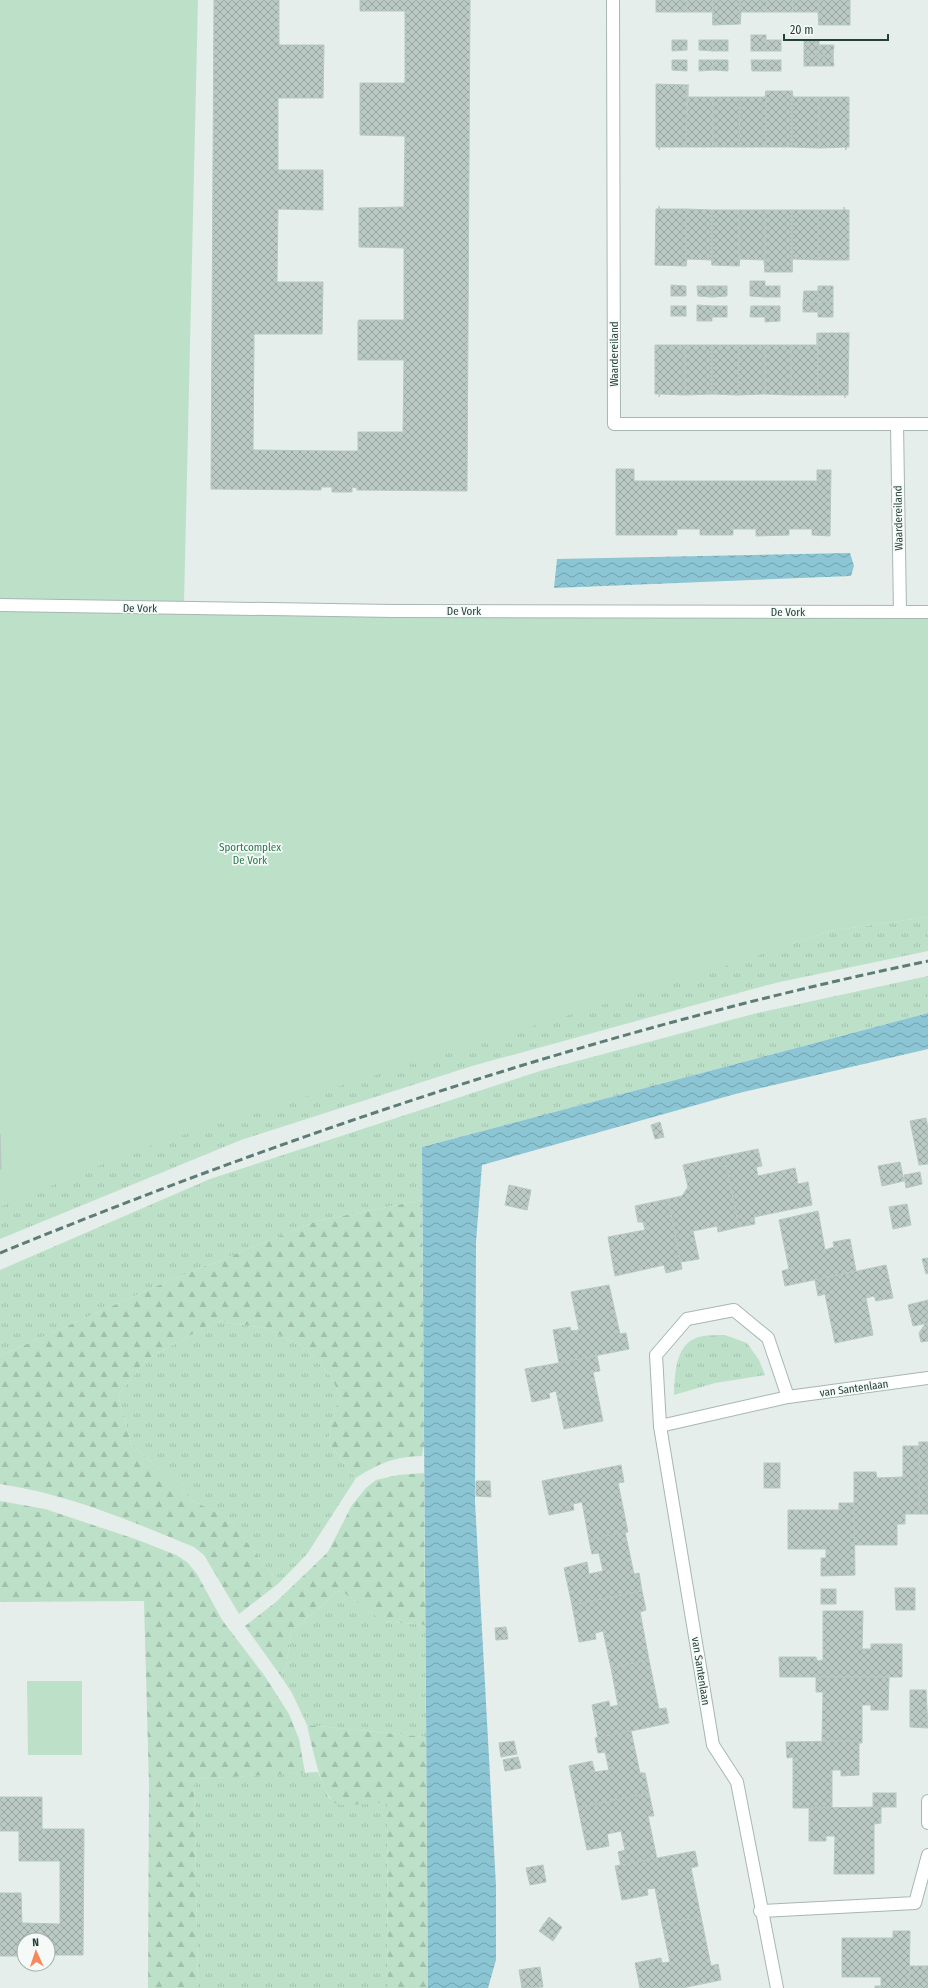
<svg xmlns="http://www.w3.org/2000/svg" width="928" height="1988" font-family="'Fira Sans Condensed',sans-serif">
	<defs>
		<pattern id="grass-tufts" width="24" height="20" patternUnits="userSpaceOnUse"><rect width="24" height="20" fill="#bde0c8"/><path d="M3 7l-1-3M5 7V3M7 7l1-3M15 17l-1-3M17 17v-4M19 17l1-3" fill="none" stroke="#a2c1ad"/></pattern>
		<pattern id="forest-firs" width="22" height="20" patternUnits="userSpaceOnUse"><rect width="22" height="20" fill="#bde0c8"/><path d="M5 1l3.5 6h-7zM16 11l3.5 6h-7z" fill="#a2c1ad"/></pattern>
		<pattern id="water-waves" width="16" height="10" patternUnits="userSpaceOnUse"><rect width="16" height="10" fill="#8cc5d4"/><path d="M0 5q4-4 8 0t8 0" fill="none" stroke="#72a2ad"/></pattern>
		<pattern id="building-cross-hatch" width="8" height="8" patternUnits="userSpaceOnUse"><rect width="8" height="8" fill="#bac9c4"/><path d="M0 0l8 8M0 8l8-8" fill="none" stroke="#97a5a0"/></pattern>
	</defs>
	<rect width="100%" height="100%" fill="#e5eeea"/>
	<!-- grass -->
	<g fill="url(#grass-tufts)">
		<polygon points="928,917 928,951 775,983 472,1066 241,1140 0,1239 0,1171 745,959 830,931"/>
		<polygon points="928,976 928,1013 422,1147 422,1200 317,1221 166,1282 0,1356 0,1270 210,1179 540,1071 757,1013"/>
		<polygon points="216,1321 266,1328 308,1350 332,1378 340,1397 330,1424 329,1444 356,1478 307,1554 279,1583 228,1518 193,1501 131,1443 118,1395 146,1360"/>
		<path d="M725 1335 747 1343 759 1360 765 1375 715 1383 674 1395C675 1372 675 1341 703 1336 710 1335 718 1335 725 1335Z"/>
		<polygon points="340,1590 383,1621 425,1625 426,1737 307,1725 292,1693 280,1675 286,1668 291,1632"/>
		<polygon points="318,1772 329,1798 338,1804 387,1802 388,1988 198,1988 194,1779"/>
	</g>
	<!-- forest -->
	<g fill="url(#forest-firs)">
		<path d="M422 1200 424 1445 422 1456C394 1457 379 1463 356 1478L329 1444 330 1424 340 1397 332 1378 308 1350 266 1328 216 1321 146 1360 118 1395 131 1443 193 1501 228 1518 279 1583 239 1614 204 1555 194 1547C131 1521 68 1494 0 1484V1356L166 1282 317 1221Z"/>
		<polygon points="424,1473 425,1625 383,1621 340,1590 291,1632 286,1668 280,1675 245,1626 276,1602 328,1552 352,1505 366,1488 376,1480 398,1475"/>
		<polygon points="0,1501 45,1509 138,1540 176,1555 187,1562 197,1574 222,1620 264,1675 289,1714 299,1739 305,1773 194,1779 198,1988 148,1988 149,1785 144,1601 0,1602"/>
		<path d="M307 1725 426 1737 428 1988H388L387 1803C376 1802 346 1807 337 1804 322 1799 311 1741 307 1725Z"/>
	</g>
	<!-- green -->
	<g fill="#bde0c8">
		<polygon points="0,0 198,0 184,603 928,613 928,917 830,931 714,970 173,1138 125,1155 0,1207"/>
		<polygon points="27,1681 82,1681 82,1755 28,1755"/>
	</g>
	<!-- water -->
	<g fill="url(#water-waves)">
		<polygon points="850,553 854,566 851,576 554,588 557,559"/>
		<polygon points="928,1013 928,1049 739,1093 482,1165 476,1242 475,1502 496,1886 496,1960 488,1988 428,1988 422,1147"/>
	</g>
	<!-- building -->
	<g fill="url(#building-cross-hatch)" stroke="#b7c8c2">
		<polygon points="214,0 279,0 279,45 324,45 323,98 278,98 278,170 323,170 323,210 278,209 277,282 323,282 322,334 254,334 253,450 332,451 358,451 358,432 403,432 404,360 358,360 358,322 359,320 404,320 404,248 359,247 359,208 404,207 405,136 360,135 360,83 405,83 405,11 360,11 360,0 470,0 467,491 357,490 357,488 352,487 352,492 332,492 332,487 321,487 321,490 211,489"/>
		<rect x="656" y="0" width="31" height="12"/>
		<polygon points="687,0 713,0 713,25 713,12 687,12"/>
		<polygon points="713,0 740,0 740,24 713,25"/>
		<polygon points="740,0 767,0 766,12 741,12 740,24"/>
		<polygon points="767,0 793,0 793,12 766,12"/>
		<polygon points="793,0 819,0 819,25 818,12 793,12"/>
		<rect x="819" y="0" width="31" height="25"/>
		<rect x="751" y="35" width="15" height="16"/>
		<polygon points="672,40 687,40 687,50 672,51"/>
		<polygon points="699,40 713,40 713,51 699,50"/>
		<rect x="713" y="40" width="15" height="11"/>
		<rect x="766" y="40" width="15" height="11"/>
		<rect x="804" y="40" width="15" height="16"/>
		<polygon points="819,45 834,45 833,56 819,56"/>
		<rect x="804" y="56" width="15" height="10"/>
		<polygon points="819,56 833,56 834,66 819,66"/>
		<polygon points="672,60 687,60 687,71 672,70"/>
		<polygon points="699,60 713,60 713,70 699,71"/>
		<polygon points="713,60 728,60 728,71 713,70"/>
		<polygon points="751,60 766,60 766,71 752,71"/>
		<rect x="766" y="60" width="15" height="11"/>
		<polygon points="656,84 687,85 686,147 660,147 659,150 659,147 656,147"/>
		<polygon points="688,84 688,97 713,97 713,147 686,147"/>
		<rect x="766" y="91" width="26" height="56"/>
		<polygon points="766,91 766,147 739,147 740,97 765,97"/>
		<polygon points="792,91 793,97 819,97 819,148 792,147"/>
		<polygon points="713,97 740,97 739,147 713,147"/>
		<polygon points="819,97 849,97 849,147 846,147 846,150 845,147 819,148"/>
		<polygon points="659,206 660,209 686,209 686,266 655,265 656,209 659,209"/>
		<polygon points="844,207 845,210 849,210 849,260 818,260 818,210 844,210"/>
		<polygon points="686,209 712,210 712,265 712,260 687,259 686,266"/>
		<polygon points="712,210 739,210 739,266 712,265"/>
		<polygon points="739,210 765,210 765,272 764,260 740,259 739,266"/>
		<rect x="765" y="210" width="27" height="62"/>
		<polygon points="792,210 818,210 818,260 792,259 792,272"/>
		<polygon points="750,281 765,281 765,297 750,296"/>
		<polygon points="671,285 686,286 686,296 671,296"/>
		<polygon points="697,286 712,286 712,297 698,296"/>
		<polygon points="712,286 727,286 727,296 712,297"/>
		<rect x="765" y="286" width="15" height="11"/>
		<polygon points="818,286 833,286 833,302 818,301"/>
		<polygon points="804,291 818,291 818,301 803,302"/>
		<polygon points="818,301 818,312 803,312 803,302"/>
		<polygon points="818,301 833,302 833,317 818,317"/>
		<polygon points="697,305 712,306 712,321 697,321"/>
		<rect x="671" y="306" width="15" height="10"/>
		<rect x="712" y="306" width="15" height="11"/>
		<polygon points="751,306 765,306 765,317 750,317"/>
		<polygon points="765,306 780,306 780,321 765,322"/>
		<polygon points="817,333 818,395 791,395 791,345 817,345"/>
		<polygon points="818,333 849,333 848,395 845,395 845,398 844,395 818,395"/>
		<polygon points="655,345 685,345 685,395 660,394 659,397 659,394 655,394"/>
		<polygon points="685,345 712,345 712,394 685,395"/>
		<polygon points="712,345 739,345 738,395 712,394"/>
		<polygon points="739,345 765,345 765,394 738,395"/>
		<polygon points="765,345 791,345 791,395 765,394"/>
		<polygon points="616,469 634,469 634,481 817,481 817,470 831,470 830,536 812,535 812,529 789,529 789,535 756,536 756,529 733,529 733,535 700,535 700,529 677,529 677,535 616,535"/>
		<polygon points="926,1118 928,1128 928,1164 919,1165 910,1121"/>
		<polygon points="660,1122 664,1137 655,1139 651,1125"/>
		<polygon points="0,1134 1,1169 0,1169"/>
		<polygon points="758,1149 762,1166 756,1167 758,1176 795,1168 798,1184 808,1182 812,1205 754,1217 755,1224 739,1227 724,1156"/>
		<polygon points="724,1156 739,1227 718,1232 717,1226 693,1231 699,1259 681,1262 668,1199 682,1196 688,1187 683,1165"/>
		<polygon points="900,1162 904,1181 882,1186 878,1166"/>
		<polygon points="920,1172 922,1184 906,1188 904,1175"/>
		<polygon points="509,1185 531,1190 527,1210 505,1205"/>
		<polygon points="668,1199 682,1269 666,1273 664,1265 615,1276 608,1237 645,1230 643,1222 638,1222 635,1206"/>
		<polygon points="907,1204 911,1225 893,1229 889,1207"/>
		<polygon points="818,1211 825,1250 834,1247 833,1242 850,1239 856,1271 785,1286 782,1271 789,1269 779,1220"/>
		<polygon points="928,1258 928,1273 926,1274 922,1259"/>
		<polygon points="886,1265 893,1298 876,1301 874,1296 866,1298 873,1335 835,1343 825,1294 818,1296 815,1280"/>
		<polygon points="609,1285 620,1334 626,1333 629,1349 559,1363 553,1330 570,1327 571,1331 579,1330 571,1292"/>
		<polygon points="928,1300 928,1323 913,1326 908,1305"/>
		<polygon points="928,1323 928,1341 921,1342 919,1333 925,1324"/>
		<polygon points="597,1356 600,1371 593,1372 603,1421 564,1429 556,1391 549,1393 550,1398 532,1402 525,1369"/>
		<rect x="919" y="1442" width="9" height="72"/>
		<polygon points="903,1446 919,1446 919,1514 905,1514 905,1524 897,1524 897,1545 854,1545 854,1472 876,1472 877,1478 903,1477"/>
		<rect x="764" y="1463" width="16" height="25"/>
		<polygon points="621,1465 624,1482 618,1483 628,1532 589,1540 582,1502 573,1504 574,1510 549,1515 542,1481"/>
		<polygon points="476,1481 490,1481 491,1497 476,1496"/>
		<polygon points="839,1503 854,1503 855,1575 821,1576 821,1558 826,1558 826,1549 788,1549 788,1510 839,1510"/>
		<polygon points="625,1532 634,1574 639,1573 642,1591 572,1605 564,1568 587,1562 589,1574 603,1571 599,1553 592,1554 589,1540"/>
		<polygon points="895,1588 915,1588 915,1610 896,1610"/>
		<rect x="821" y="1589" width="15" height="15"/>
		<polygon points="642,1591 646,1610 640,1612 649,1660 611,1668 603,1631 595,1633 596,1639 579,1642 572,1605"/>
		<polygon points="823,1611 863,1611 862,1649 871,1649 871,1644 902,1644 902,1677 780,1677 779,1657 816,1657 817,1661 823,1660"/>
		<polygon points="506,1627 508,1639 496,1640 495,1628"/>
		<polygon points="649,1660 659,1709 666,1708 669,1723 598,1738 592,1705 609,1701 610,1707 618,1705 611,1668"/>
		<polygon points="816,1677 889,1677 888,1710 871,1710 871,1705 862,1705 862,1743 859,1743 859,1741 822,1741 823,1692 816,1692"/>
		<polygon points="910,1690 926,1690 928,1728 910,1727"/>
		<polygon points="631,1731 640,1773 645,1773 649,1793 578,1808 569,1766 592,1761 595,1772 609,1770 605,1752 598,1753 595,1738"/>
		<polygon points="514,1741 517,1754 501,1757 499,1743"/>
		<polygon points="859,1741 859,1775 841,1776 841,1770 832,1770 832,1808 793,1808 793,1757 787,1758 786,1742"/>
		<polygon points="518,1757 521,1768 505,1771 503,1760"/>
		<polygon points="649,1793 654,1816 648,1816 657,1859 621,1866 618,1852 625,1850 621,1831 607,1834 609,1846 587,1850 578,1808"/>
		<rect x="873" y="1793" width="23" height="14"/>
		<polygon points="0,1797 42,1797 42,1829 84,1829 83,1955 48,1955 48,1940 24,1940 24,1956 0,1956 0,1893 21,1893 22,1923 60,1924 60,1861 19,1861 19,1831 0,1831"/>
		<polygon points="881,1807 881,1823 874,1824 874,1874 834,1874 835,1836 826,1836 826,1841 809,1841 809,1808"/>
		<polygon points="695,1851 698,1866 691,1868 701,1917 662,1924 655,1888 647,1889 648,1895 622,1900 615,1866"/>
		<polygon points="543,1865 546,1882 530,1885 526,1868"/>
		<polygon points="549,1917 562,1927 553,1941 539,1931"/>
		<polygon points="701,1917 711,1966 718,1964 721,1980 682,1988 640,1988 635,1963 661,1958 662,1963 670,1962 662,1924"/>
		<polygon points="893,1931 910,1931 909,1988 875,1988 875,1986 881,1986 881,1977 842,1977 842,1938 893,1938"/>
		<polygon points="910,1966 928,1966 928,1988 909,1988"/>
		<polygon points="540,1967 543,1987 522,1988 519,1970"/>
	</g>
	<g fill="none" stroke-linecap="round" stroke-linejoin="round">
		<defs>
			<g id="minor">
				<polyline points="613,0 614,424 928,424"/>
				<polyline points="897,424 900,612"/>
				<polyline points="0,605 394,611 928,612"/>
				<polyline points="660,1426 788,1397"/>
				<polyline points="928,1801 928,1823"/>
				<polyline points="760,1911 915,1903 928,1855"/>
				<polyline points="777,1988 737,1782 713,1745 660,1426 656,1355 687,1319 734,1310 768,1338 788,1397 928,1378"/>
			</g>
		</defs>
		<!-- minor casing -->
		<use href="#minor" stroke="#a7b7b2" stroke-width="14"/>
		<!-- minor -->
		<use href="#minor" stroke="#fff" stroke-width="12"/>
		<!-- rail -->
		<path stroke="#5e7c75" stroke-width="3" stroke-dasharray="8 4" stroke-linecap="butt" d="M0 1253C300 1130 610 1027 928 961"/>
	</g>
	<g text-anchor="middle" stroke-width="3.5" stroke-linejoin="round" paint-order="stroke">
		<!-- street labels -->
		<g font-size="11" fill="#23413a" stroke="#f5faf8">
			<text transform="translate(614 354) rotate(-90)" y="4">Waardereiland</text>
			<text transform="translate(898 518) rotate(-91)" y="4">Waardereiland</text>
			<text transform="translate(140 608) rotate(1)" y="4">De Vork</text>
			<text x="464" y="615">De Vork</text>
			<text x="788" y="616">De Vork</text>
			<text transform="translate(854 1388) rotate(-8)" y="4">van Santenlaan</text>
			<text transform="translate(701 1671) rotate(81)" y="4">van Santenlaan</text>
		</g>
		<!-- park labels -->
		<g font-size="11" fill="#2c794d" stroke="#f5faf8">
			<text x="250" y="851">Sportcomplex<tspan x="250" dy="13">De Vork</tspan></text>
		</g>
	</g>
	<!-- north arrow -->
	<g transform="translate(36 1952) rotate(357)"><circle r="19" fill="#f5faf8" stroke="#a1b0ac"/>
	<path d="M0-3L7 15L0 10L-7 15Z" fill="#f5895b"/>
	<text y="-6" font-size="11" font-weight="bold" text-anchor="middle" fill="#23413a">N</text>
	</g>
	<!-- scale -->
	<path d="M784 34v6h104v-6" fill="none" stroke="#23413a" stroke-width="2"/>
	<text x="790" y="34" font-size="12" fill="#23413a" stroke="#f5faf8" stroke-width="3" paint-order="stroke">20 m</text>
</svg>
